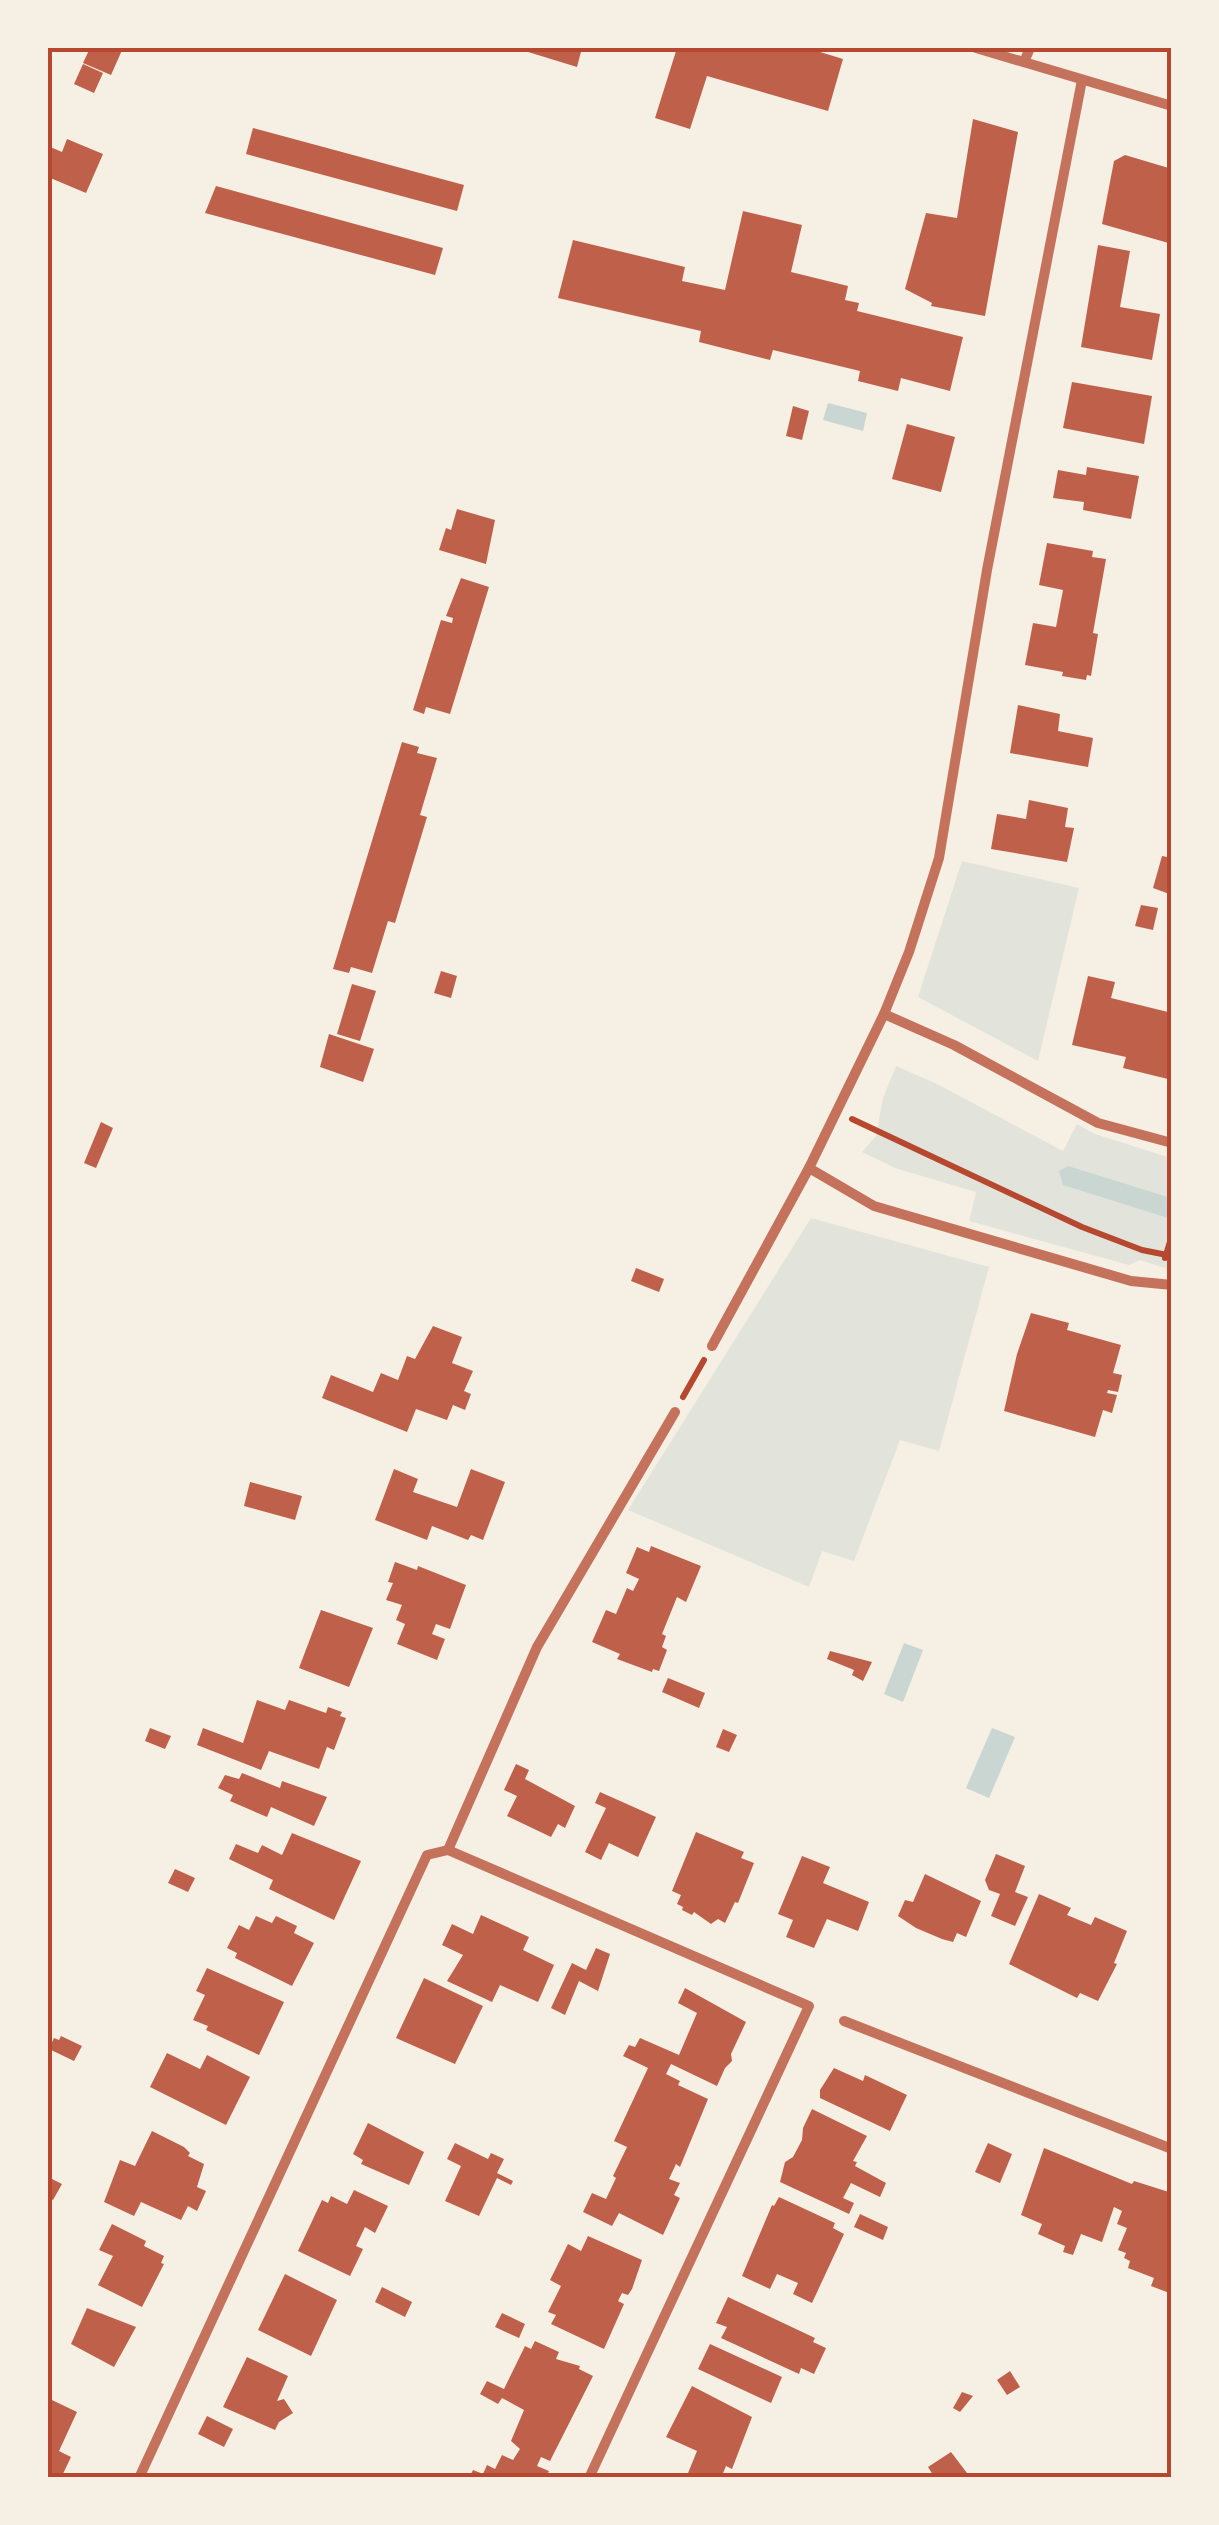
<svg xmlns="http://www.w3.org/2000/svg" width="1219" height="2525" font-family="Figtree,sans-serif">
	<rect width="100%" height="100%" fill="#f6efe4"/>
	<!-- green -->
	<g fill="#e2e4dc">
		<polygon points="962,861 1079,888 1038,1061 918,997"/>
		<polygon points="896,1066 937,1084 1063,1151 1077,1124 1095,1134 1171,1158 1171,1270 1140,1260 1129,1265 969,1221 976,1192 895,1168 862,1152 876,1136 883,1098"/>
		<polygon points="811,1218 989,1267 939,1451 900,1440 854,1561 822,1551 809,1587 628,1510"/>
	</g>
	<!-- water -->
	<g fill="#c9d6d2">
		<polygon points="828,403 867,413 863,431 823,420"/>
		<polygon points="1068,1166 1171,1198 1171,1219 1063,1185 1059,1171"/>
		<polygon points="904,1643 923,1650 903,1702 884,1694"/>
		<polygon points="992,1728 1015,1737 989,1798 966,1788"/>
	</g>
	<!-- building -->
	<g fill="#bf614a">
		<polygon points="90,48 123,48 111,75 83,63"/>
		<polygon points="515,48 582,48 577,67"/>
		<polygon points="677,48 807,48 843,59 828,111 707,76 690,129 655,118"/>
		<polygon points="83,64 103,73 94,93 74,84"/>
		<polygon points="973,119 1018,132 985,316 931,306 932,303 905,289 926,213 957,218"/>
		<polygon points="253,128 464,185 457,211 246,154"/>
		<polygon points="67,139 103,154 86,193 48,177 48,146 62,152"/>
		<polygon points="1125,155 1172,169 1172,244 1102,224 1114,161"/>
		<polygon points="216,186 443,248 435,275 205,213"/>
		<polygon points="743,211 802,225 791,272 848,286 845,300 859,303 857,311 963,337 950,391 901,378 898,391 858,381 860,371 773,350 770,360 699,342 701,331 558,298 573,240 685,267 682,281 725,290"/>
		<polygon points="1098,245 1130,251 1120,307 1160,314 1152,360 1081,347"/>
		<polygon points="1072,382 1152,396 1144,444 1063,428"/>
		<polygon points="793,406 809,411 802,440 786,436"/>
		<polygon points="907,424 955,437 941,492 892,479"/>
		<polygon points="1087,467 1139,476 1131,519 1083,510 1084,502 1053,498 1058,470 1086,475"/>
		<polygon points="457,509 495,520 486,564 439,550 446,528 451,530"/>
		<polygon points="1047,543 1093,551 1092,557 1106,559 1093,633 1098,634 1091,676 1087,675 1086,680 1062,676 1063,672 1025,665 1033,623 1056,627 1063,590 1039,585"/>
		<polygon points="461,578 489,587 450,714 426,707 424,714 413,710 441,620 452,623 453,618 446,616"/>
		<polygon points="1018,705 1060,714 1058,731 1093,738 1088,767 1010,753"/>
		<polygon points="402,742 419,747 417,753 437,758 420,815 427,817 395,923 388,921 372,973 351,967 349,973 333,969"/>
		<polygon points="1029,800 1068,808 1065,827 1074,828 1067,862 991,849 997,814 1026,819"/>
		<polygon points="1162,856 1172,858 1172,895 1153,888"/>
		<polygon points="1141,905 1158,908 1153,930 1135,926"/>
		<polygon points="441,971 457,976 451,998 434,993"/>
		<polygon points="1088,976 1115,982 1111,998 1172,1013 1172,1080 1123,1068 1126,1057 1072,1045"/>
		<polygon points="352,984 376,991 360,1041 337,1034"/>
		<polygon points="329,1034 374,1049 363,1082 320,1067"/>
		<polygon points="101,1122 113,1128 96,1168 84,1163"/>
		<polygon points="636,1268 664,1279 659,1292 631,1281"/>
		<polygon points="1031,1313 1069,1323 1067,1330 1121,1345 1113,1373 1122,1375 1118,1392 1108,1390 1107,1393 1117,1395 1112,1413 1103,1410 1095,1437 1004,1411 1017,1354"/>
		<polygon points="433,1326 462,1337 452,1363 473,1371 464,1391 471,1394 465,1410 453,1405 447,1420 416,1409 407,1432 322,1398 331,1375 373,1392 381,1373 398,1380 407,1356 415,1359"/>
		<polygon points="394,1469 418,1479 413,1492 457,1507 471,1469 505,1482 483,1540 471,1535 468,1540 432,1526 427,1540 375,1520"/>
		<polygon points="250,1482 302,1496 295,1520 244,1506"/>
		<polygon points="651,1546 701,1566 686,1602 677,1597 662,1634 666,1636 662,1647 667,1650 659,1671 653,1669 652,1672 617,1659 620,1654 592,1642 606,1610 616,1614 627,1588 633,1591 639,1579 626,1573 637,1547 649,1552"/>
		<polygon points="395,1562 417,1570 418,1566 466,1585 450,1629 436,1624 432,1634 445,1639 437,1660 397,1644 405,1624 396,1620 402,1605 386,1600 393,1583 388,1582"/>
		<polygon points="321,1610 373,1628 349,1687 299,1668"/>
		<polygon points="830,1651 872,1662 863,1681 852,1675 854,1670 827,1659"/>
		<polygon points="668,1678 705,1693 699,1708 662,1692"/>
		<polygon points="257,1700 285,1710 289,1700 326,1713 328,1707 342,1712 340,1716 346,1718 334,1750 327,1747 319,1769 269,1751 261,1770 197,1745 203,1728 243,1743"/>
		<polygon points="150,1728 171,1736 165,1749 145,1741"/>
		<polygon points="723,1729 737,1735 729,1752 716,1747"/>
		<polygon points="516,1764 529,1770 525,1779 575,1806 565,1828 558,1824 551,1837 507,1816 517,1796 504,1790"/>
		<polygon points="242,1773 280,1788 282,1781 327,1797 314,1826 271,1807 267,1817 230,1801 233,1795 218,1788 225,1775 239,1779"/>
		<polygon points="600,1792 656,1817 638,1857 609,1843 601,1860 585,1852 606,1808 595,1803"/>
		<polygon points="696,1832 744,1852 741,1858 754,1863 738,1903 735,1902 725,1923 718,1919 711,1924 694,1912 692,1915 682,1910 683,1907 677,1904 681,1895 672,1891"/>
		<polygon points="292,1833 361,1861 334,1920 269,1889 273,1880 229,1859 236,1844 258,1853 262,1845 282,1855"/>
		<polygon points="996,1854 1025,1866 1015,1892 1028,1897 1015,1926 991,1916 1000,1894 989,1890 985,1880"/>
		<polygon points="802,1856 830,1867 823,1883 869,1902 858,1931 827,1919 814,1948 786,1937 793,1920 778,1914"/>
		<polygon points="175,1869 195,1878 188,1892 168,1883"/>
		<polygon points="925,1874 981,1901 966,1937 957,1933 953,1942 942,1939 916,1928 898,1916 905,1900 913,1902"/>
		<polygon points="1039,1894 1071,1908 1067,1915 1091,1925 1095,1917 1127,1931 1114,1963 1117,1964 1098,2001 1080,1993 1077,1998 1009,1964"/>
		<polygon points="481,1915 529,1937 523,1950 554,1965 538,2002 500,1985 492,2002 447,1981 463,1955 442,1945 452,1924 473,1934"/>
		<polygon points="256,1916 272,1923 276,1916 297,1926 294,1933 314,1943 292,1986 235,1958 237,1953 227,1948 239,1925 249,1930"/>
		<polygon points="596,1948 610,1954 598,1991 579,1981 565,2015 551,2008 572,1963 586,1970"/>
		<polygon points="207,1968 284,2002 259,2055 206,2030 208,2026 193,2020 205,1995 196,1991"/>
		<polygon points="424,1978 483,2006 455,2064 396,2038"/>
		<polygon points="685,1988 746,2022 731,2054 732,2061 725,2068 717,2086 671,2064 666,2074 680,2081 678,2085 708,2099 680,2167 676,2164 669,2179 680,2183 674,2195 680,2198 663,2235 619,2213 612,2226 583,2212 592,2193 606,2199 616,2178 613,2176 627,2147 614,2141 648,2068 623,2056 629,2045 635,2047 640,2038 679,2055 697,2013 678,2003"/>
		<polygon points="61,2036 82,2046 74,2061 49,2049 54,2038 59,2040"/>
		<polygon points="167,2053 200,2069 207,2055 250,2077 226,2125 150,2087"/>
		<polygon points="834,2068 863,2081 865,2075 907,2095 890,2131 820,2098 820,2090"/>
		<polygon points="812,2109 867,2136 853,2161 857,2162 855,2166 886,2183 880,2197 851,2183 843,2198 854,2203 849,2214 780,2182 785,2162 793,2157 802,2140 803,2128"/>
		<polygon points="368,2123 424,2152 409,2185 361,2164 363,2160 353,2154"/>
		<polygon points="152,2131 184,2147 190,2153 188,2156 204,2164 197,2187 206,2191 197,2211 188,2206 181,2220 141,2202 134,2216 104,2202 120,2160 135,2166"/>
		<polygon points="455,2143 488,2159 491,2153 504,2159 497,2173 513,2181 511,2185 497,2178 479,2216 445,2201 461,2166 447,2159"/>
		<polygon points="988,2143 1012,2154 1000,2183 975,2172"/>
		<polygon points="1044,2148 1132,2184 1134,2181 1172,2193 1172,2294 1151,2286 1154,2278 1128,2268 1130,2261 1124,2258 1126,2253 1118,2250 1127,2228 1117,2224 1122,2211 1114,2207 1102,2242 1081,2234 1073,2255 1063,2252 1065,2246 1038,2234 1042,2224 1021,2215"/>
		<polygon points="50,2178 62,2184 53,2200 48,2197"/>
		<polygon points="354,2190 388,2206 375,2233 365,2227 356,2246 363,2249 350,2276 298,2251 322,2200 328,2203 331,2196 347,2204"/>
		<polygon points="779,2197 835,2223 833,2228 844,2234 812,2303 793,2294 798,2283 777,2274 770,2289 742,2276 772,2205 774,2206"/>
		<polygon points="860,2214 888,2227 883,2240 854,2227"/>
		<polygon points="112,2224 146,2241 144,2246 164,2256 161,2263 164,2264 142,2307 98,2285 113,2256 99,2250"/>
		<polygon points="588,2236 642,2260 632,2289 628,2295 622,2293 618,2301 624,2304 604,2349 551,2324 556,2315 548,2312 561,2286 550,2280 568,2244 581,2251"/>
		<polygon points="285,2274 337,2300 311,2356 258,2330"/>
		<polygon points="382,2287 412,2302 405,2317 375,2302"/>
		<polygon points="728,2297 815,2338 813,2342 826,2348 814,2374 801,2368 799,2374 721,2338 727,2327 716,2323"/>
		<polygon points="87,2308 136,2327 114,2367 71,2344"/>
		<polygon points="502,2313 525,2324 519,2338 495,2327"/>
		<polygon points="535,2341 559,2352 556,2359 580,2366 579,2369 593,2376 550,2461 541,2457 537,2466 549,2471 546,2478 469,2478 473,2470 483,2474 487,2465 495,2469 502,2455 513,2460 520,2449 511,2441 524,2410 502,2398 498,2404 480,2394 487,2381 504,2389 525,2346 531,2349"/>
		<polygon points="710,2344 782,2377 771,2403 698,2369"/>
		<polygon points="247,2357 288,2376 277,2401 284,2399 293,2413 279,2422 275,2430 223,2407"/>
		<polygon points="1010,2371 1020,2387 1007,2395 997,2380"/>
		<polygon points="692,2386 752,2417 732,2469 726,2466 721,2478 686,2478 697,2451 666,2437"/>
		<polygon points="962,2392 973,2396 960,2412 953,2408"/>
		<polygon points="52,2400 77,2412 59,2451 71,2457 61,2478 48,2478 48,2410"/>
		<polygon points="207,2416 233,2429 224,2447 198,2434"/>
		<polygon points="951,2452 967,2473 961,2478 935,2478 928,2467"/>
	</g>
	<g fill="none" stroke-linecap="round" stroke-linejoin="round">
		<!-- path -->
		<g stroke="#b5482f" stroke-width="6">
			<polyline points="852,1119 1082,1227 1142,1250 1172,1256"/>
			<polyline points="1165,1258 1172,1235"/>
			<polyline points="683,1397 704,1360"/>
		</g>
		<!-- minor -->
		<g stroke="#c5725c" stroke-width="10">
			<polyline points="976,48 1172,106"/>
			<polyline points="1024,62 1030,48"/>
			<polyline points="884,1014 954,1045 1098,1123 1172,1143"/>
			<polyline points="809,1168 874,1206 1131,1281 1172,1285"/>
			<polyline points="712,1346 809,1168 884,1014 909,952 939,858 987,570 1082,80"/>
			<polyline points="448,1850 809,2006 589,2478"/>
			<polyline points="448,1850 537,1647 675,1412"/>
			<polyline points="844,2021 1172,2149"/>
			<polyline points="139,2478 427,1855 448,1850"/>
		</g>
	</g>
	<!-- border -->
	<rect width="1219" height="2525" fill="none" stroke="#f6efe4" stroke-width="100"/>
	<rect x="50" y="50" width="1119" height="2425" fill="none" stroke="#b5482f" stroke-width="4"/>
</svg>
